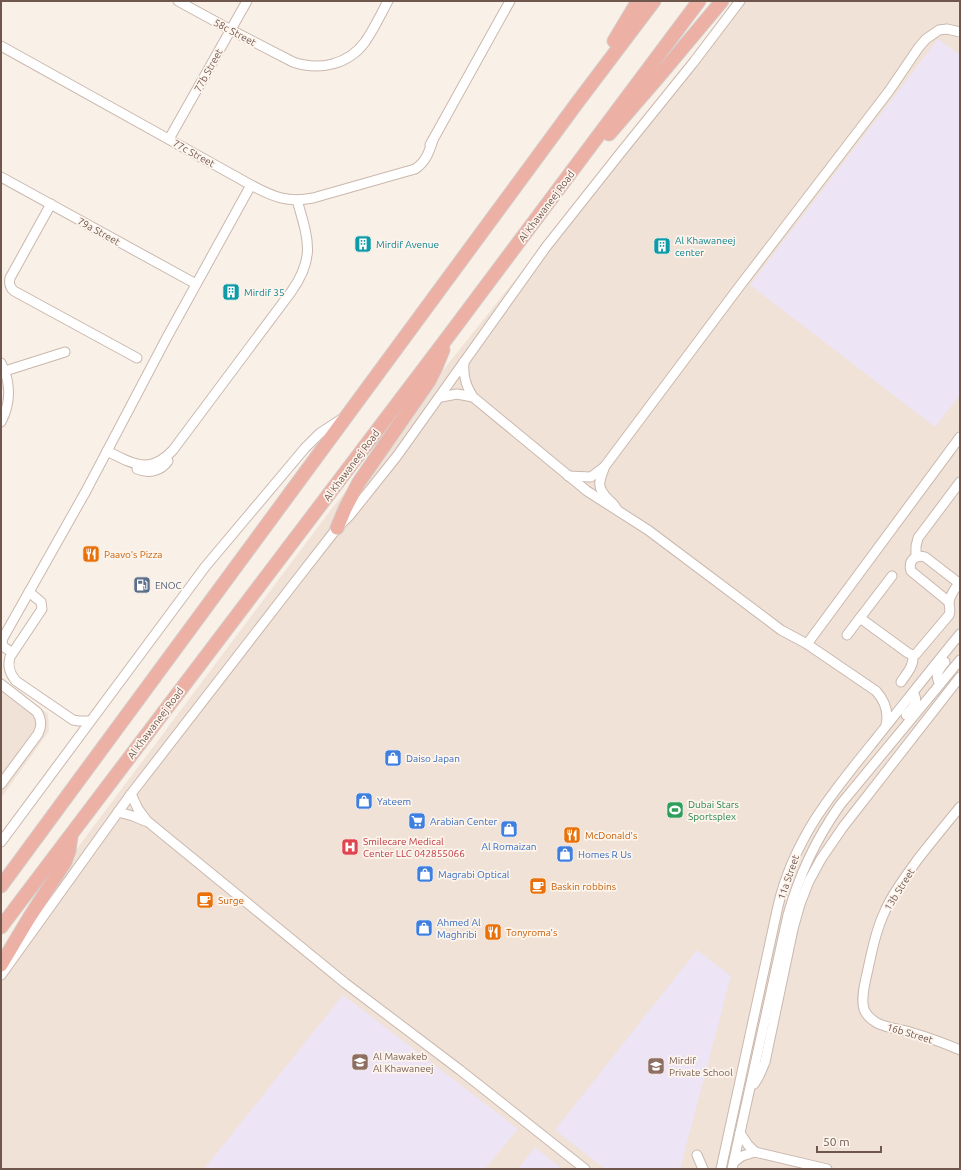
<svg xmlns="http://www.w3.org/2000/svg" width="961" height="1170" font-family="Ubuntu,sans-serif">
	<rect width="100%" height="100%" fill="#f9f0e7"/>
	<!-- residential -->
	<g fill="#f0e2d6">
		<polygon points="739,1 960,1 960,1169 1,1169 1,950 330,511"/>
		<polygon points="1,677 48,714 49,731 1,798"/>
	</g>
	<!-- education -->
	<g fill="#ede4f6">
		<polygon points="938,39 960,55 960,395 935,427 750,285"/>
		<polygon points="697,950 731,976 680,1169 605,1169 555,1130"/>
		<polygon points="343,995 518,1129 485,1169 204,1169"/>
		<polygon points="535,1147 562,1169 518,1169"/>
	</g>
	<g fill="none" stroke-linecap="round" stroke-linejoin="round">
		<defs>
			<g id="minor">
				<path d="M178 1 231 30 293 62C319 71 348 65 365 42 374 29 381 14 388 1"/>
				<path d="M1 46 251 185C273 197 288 203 313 198L415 169C426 162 429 152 433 140"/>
				<polyline points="169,139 247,1"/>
				<polyline points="430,145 510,1"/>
				<polyline points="1,177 196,284"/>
				<path d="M51 204 10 278C9 283 9 287 14 291L137 358"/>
				<path d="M464 362C463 375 465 385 473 397L587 491 648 530 781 630 807 644 876 691C885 701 889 712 886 725"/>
				<path d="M1 363C11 382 11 403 1 422"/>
				<polyline points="5,371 65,352"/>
				<polyline points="441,397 457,394 473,397"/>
				<path d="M107 451C133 464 150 475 173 450L291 292C316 257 308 239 297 200"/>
				<path d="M137 469C149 474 161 471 168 461"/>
				<polyline points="568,476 591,477 604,467"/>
				<path d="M617 510C615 505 612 503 608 499 596 487 599 481 605 466L739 287 889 91 919 47 926 39 939 30 947 29 960 32"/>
				<polyline points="916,556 916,546 918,538 960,482"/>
				<path d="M29 592 41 602 42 609 10 657C7 667 10 674 16 681L73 720 79 721H90"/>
				<path d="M949 602 911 571C908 561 915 554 925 557L960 584"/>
				<path d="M860 618 908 653 913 655 916 654 949 615C951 610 949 607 949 602 950 595 956 587 960 582"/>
				<polyline points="847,635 892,576"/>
				<polyline points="807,644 960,437"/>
				<path d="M12 652C6 649 0 646 3 638L86 491 166 339 251 185"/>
				<path d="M901 682C907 673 914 666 913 655"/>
				<path d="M1 684 37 712C42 720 42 726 38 734L1 784"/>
				<path d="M940 684C934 675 939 669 945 662"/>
				<path d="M906 715C912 708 920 702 913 693"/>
				<polyline points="131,794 138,809 147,821 345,983 460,1070 585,1169"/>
				<path d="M960 807C946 824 932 841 918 859 906 876 893 892 885 911 875 932 871 956 866 978 864 987 861 1000 864 1009 866 1015 872 1020 877 1023 887 1028 899 1029 910 1032 927 1037 944 1043 960 1050"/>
				<polyline points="118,812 133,816 145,821"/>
				<polyline points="1,842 205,567 305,448 320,433 343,418"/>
				<polyline points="1,975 131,794 295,582 337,528 350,515 397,456 546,247 622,151 693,63 740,1"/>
				<polyline points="754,1084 759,1076 765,1062 793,929 800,904 809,881 821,859 843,827 960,677"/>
				<polyline points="740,1133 748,1145 755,1152"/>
				<polyline points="697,1155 703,1169"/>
				<polyline points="734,1162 742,1156 755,1152 827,1169"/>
				<path d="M721 1169 778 906C794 838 832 793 875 740 903 705 931 669 960 634"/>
				<path d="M732 1169 788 915C799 875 816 839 840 805L960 660"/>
			</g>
			<g id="highway">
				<polyline points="614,41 638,1"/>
				<polyline points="609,134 660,75 722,1"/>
				<polyline points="337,528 345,509 359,482 429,381 436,367 443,350"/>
				<polyline points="1,886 577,103 654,1"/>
				<polyline points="1,927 447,338 699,1"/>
				<polyline points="1,965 29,918 65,862 69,851 71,836"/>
			</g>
		</defs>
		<!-- minor casing -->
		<use href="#minor" stroke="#cab8ae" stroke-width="11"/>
		<!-- highway casing -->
		<use href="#highway" stroke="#d4cdca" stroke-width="15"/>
		<!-- minor -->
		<use href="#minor" stroke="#fff" stroke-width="9"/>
		<!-- highway -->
		<use href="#highway" stroke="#ecb0a5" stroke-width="13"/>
	</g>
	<!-- icons -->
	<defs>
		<symbol id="building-square" viewBox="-11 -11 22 22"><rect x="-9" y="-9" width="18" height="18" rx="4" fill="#0f9aa8" stroke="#fdf5ed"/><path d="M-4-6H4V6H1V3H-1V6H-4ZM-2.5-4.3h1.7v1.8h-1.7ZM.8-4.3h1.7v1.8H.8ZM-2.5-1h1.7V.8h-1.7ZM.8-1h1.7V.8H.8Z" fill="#fff"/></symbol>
		<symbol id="restaurant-square" viewBox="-11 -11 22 22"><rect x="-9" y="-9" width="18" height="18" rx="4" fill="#e8710a" stroke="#fdf5ed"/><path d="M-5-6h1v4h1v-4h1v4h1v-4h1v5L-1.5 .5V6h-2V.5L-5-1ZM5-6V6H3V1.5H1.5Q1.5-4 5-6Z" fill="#fff"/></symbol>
		<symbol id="fuel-square" viewBox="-11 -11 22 22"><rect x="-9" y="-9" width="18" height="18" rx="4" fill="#5c6f8a" stroke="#fdf5ed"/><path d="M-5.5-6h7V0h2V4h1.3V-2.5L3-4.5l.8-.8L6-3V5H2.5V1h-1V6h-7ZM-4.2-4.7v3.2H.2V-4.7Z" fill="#fff"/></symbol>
		<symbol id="shop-square" viewBox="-11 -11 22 22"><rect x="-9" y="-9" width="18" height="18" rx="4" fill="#3f7fe0" stroke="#fdf5ed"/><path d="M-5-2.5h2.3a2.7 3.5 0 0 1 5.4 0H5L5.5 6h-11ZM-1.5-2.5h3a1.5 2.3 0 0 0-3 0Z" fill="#fff"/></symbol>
		<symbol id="stadium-square" viewBox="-11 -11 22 22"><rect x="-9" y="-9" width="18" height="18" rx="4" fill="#2e9e5b" stroke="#fdf5ed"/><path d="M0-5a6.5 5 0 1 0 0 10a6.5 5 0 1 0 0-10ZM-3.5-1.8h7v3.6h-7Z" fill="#fff"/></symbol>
		<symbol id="supermarket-square" viewBox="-11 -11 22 22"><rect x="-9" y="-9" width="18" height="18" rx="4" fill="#3f7fe0" stroke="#fdf5ed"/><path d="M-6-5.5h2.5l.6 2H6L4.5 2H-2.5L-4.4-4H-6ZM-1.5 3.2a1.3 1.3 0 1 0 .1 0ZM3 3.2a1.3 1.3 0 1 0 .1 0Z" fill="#fff"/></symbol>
		<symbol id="hospital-square" viewBox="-11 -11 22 22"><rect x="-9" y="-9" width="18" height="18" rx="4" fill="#e0444e" stroke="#fdf5ed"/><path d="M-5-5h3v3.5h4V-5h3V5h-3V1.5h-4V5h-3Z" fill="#fff"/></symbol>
		<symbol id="cafe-square" viewBox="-11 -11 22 22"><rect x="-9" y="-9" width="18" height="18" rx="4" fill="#e8710a" stroke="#fdf5ed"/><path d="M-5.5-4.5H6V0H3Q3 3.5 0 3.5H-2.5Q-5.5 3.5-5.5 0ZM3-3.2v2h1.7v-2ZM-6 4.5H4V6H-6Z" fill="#fff"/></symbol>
		<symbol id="school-square" viewBox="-11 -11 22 22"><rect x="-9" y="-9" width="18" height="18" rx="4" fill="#8d6e63" stroke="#fdf5ed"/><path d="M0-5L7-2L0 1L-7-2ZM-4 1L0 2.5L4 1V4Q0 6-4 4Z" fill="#fff"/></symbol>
	</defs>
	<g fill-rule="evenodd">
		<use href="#building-square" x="353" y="234" width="20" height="20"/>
		<use href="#building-square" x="652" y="236" width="20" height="20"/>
		<use href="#building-square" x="221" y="282" width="20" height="20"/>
		<use href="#restaurant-square" x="81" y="544" width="20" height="20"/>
		<use href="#fuel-square" x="132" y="575" width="20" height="20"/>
		<use href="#shop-square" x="383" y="748" width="20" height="20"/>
		<use href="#shop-square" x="354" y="791" width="20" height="20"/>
		<use href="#stadium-square" x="665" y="800" width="20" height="20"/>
		<use href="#supermarket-square" x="407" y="811" width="20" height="20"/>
		<use href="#shop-square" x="499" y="819" width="20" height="20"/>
		<use href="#restaurant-square" x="562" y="825" width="20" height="20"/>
		<use href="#hospital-square" x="340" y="837" width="20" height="20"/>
		<use href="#shop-square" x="555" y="844" width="20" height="20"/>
		<use href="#shop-square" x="415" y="864" width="20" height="20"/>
		<use href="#cafe-square" x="528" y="876" width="20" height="20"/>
		<use href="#cafe-square" x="195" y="890" width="20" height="20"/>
		<use href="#shop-square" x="414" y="918" width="20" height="20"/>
		<use href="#restaurant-square" x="483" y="922" width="20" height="20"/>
		<use href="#school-square" x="350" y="1052" width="20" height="20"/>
		<use href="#school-square" x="646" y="1056" width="20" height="20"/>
	</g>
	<g text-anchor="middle" stroke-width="3.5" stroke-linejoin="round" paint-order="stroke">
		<!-- street labels -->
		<g font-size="10" fill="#70574e" stroke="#fdf5ed">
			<text transform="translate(235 32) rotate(28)" y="4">58c Street</text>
			<text transform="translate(208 70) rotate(-61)" y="4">77b Street</text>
			<text transform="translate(194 153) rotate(29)" y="4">77c Street</text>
			<text transform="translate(546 206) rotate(-53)" y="4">Al Khawaneej Road</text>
			<text transform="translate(99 231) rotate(29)" y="4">79a Street</text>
			<text transform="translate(351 465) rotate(-53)" y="4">Al Khawaneej Road</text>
			<text transform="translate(155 723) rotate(-53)" y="4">Al Khawaneej Road</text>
			<text transform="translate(788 877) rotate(-71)" y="4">11a Street</text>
			<text transform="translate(899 889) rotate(-58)" y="4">13b Street</text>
			<text transform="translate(910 1033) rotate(17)" y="4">16b Street</text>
		</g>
		<!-- culture labels -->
		<g font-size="10" fill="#0d838f" stroke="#fdf5ed" text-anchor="start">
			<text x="675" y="244">Al Khawaneej<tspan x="675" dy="12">center</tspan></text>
			<text x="376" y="248">Mirdif Avenue</text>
			<text x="244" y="296">Mirdif 35</text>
		</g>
		<!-- food labels -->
		<g font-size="10" fill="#c56008" stroke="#fdf5ed" text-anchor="start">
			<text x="104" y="558">Paavo's Pizza</text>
			<text x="585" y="839">McDonald's</text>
			<text x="551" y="890">Baskin robbins</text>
			<text x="218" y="904">Surge</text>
			<text x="506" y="936">Tonyroma's</text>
		</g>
		<!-- service labels -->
		<g font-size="10" fill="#4e5e75" stroke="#fdf5ed" text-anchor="start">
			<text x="155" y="589">ENOC</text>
		</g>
		<!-- shop labels -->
		<g font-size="10" fill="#366cbe" stroke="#fdf5ed" text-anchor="start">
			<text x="406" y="762">Daiso Japan</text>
			<text x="377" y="805">Yateem</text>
			<text x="430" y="825">Arabian Center</text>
			<text x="509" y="850" text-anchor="middle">Al Romaizan</text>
			<text x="578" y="858">Homes R Us</text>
			<text x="438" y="878">Magrabi Optical</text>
			<text x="437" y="926">Ahmed Al<tspan x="437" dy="12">Maghribi</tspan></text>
		</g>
		<!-- leisure labels -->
		<g font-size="10" fill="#27864d" stroke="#fdf5ed" text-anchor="start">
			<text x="688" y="808">Dubai Stars<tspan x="688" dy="12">Sportsplex</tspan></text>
		</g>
		<!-- health labels -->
		<g font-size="10" fill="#be3a42" stroke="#fdf5ed" text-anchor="start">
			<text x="363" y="845">Smilecare Medical<tspan x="363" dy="12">Center LLC 042855066</tspan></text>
		</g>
		<!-- education labels -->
		<g font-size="10" fill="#785e54" stroke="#fdf5ed" text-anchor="start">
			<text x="373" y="1060">Al Mawakeb<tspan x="373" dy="12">Al Khawaneej</tspan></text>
			<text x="669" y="1064">Mirdif<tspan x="669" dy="12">Private School</tspan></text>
		</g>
	</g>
	<!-- border -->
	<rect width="961" height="1170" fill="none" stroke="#70574e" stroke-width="4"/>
	<!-- scale -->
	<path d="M817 1146v6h64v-6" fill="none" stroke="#70574e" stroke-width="2"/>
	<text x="823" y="1146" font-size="12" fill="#70574e" stroke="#fdf5ed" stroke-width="3" paint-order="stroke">50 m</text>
</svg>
